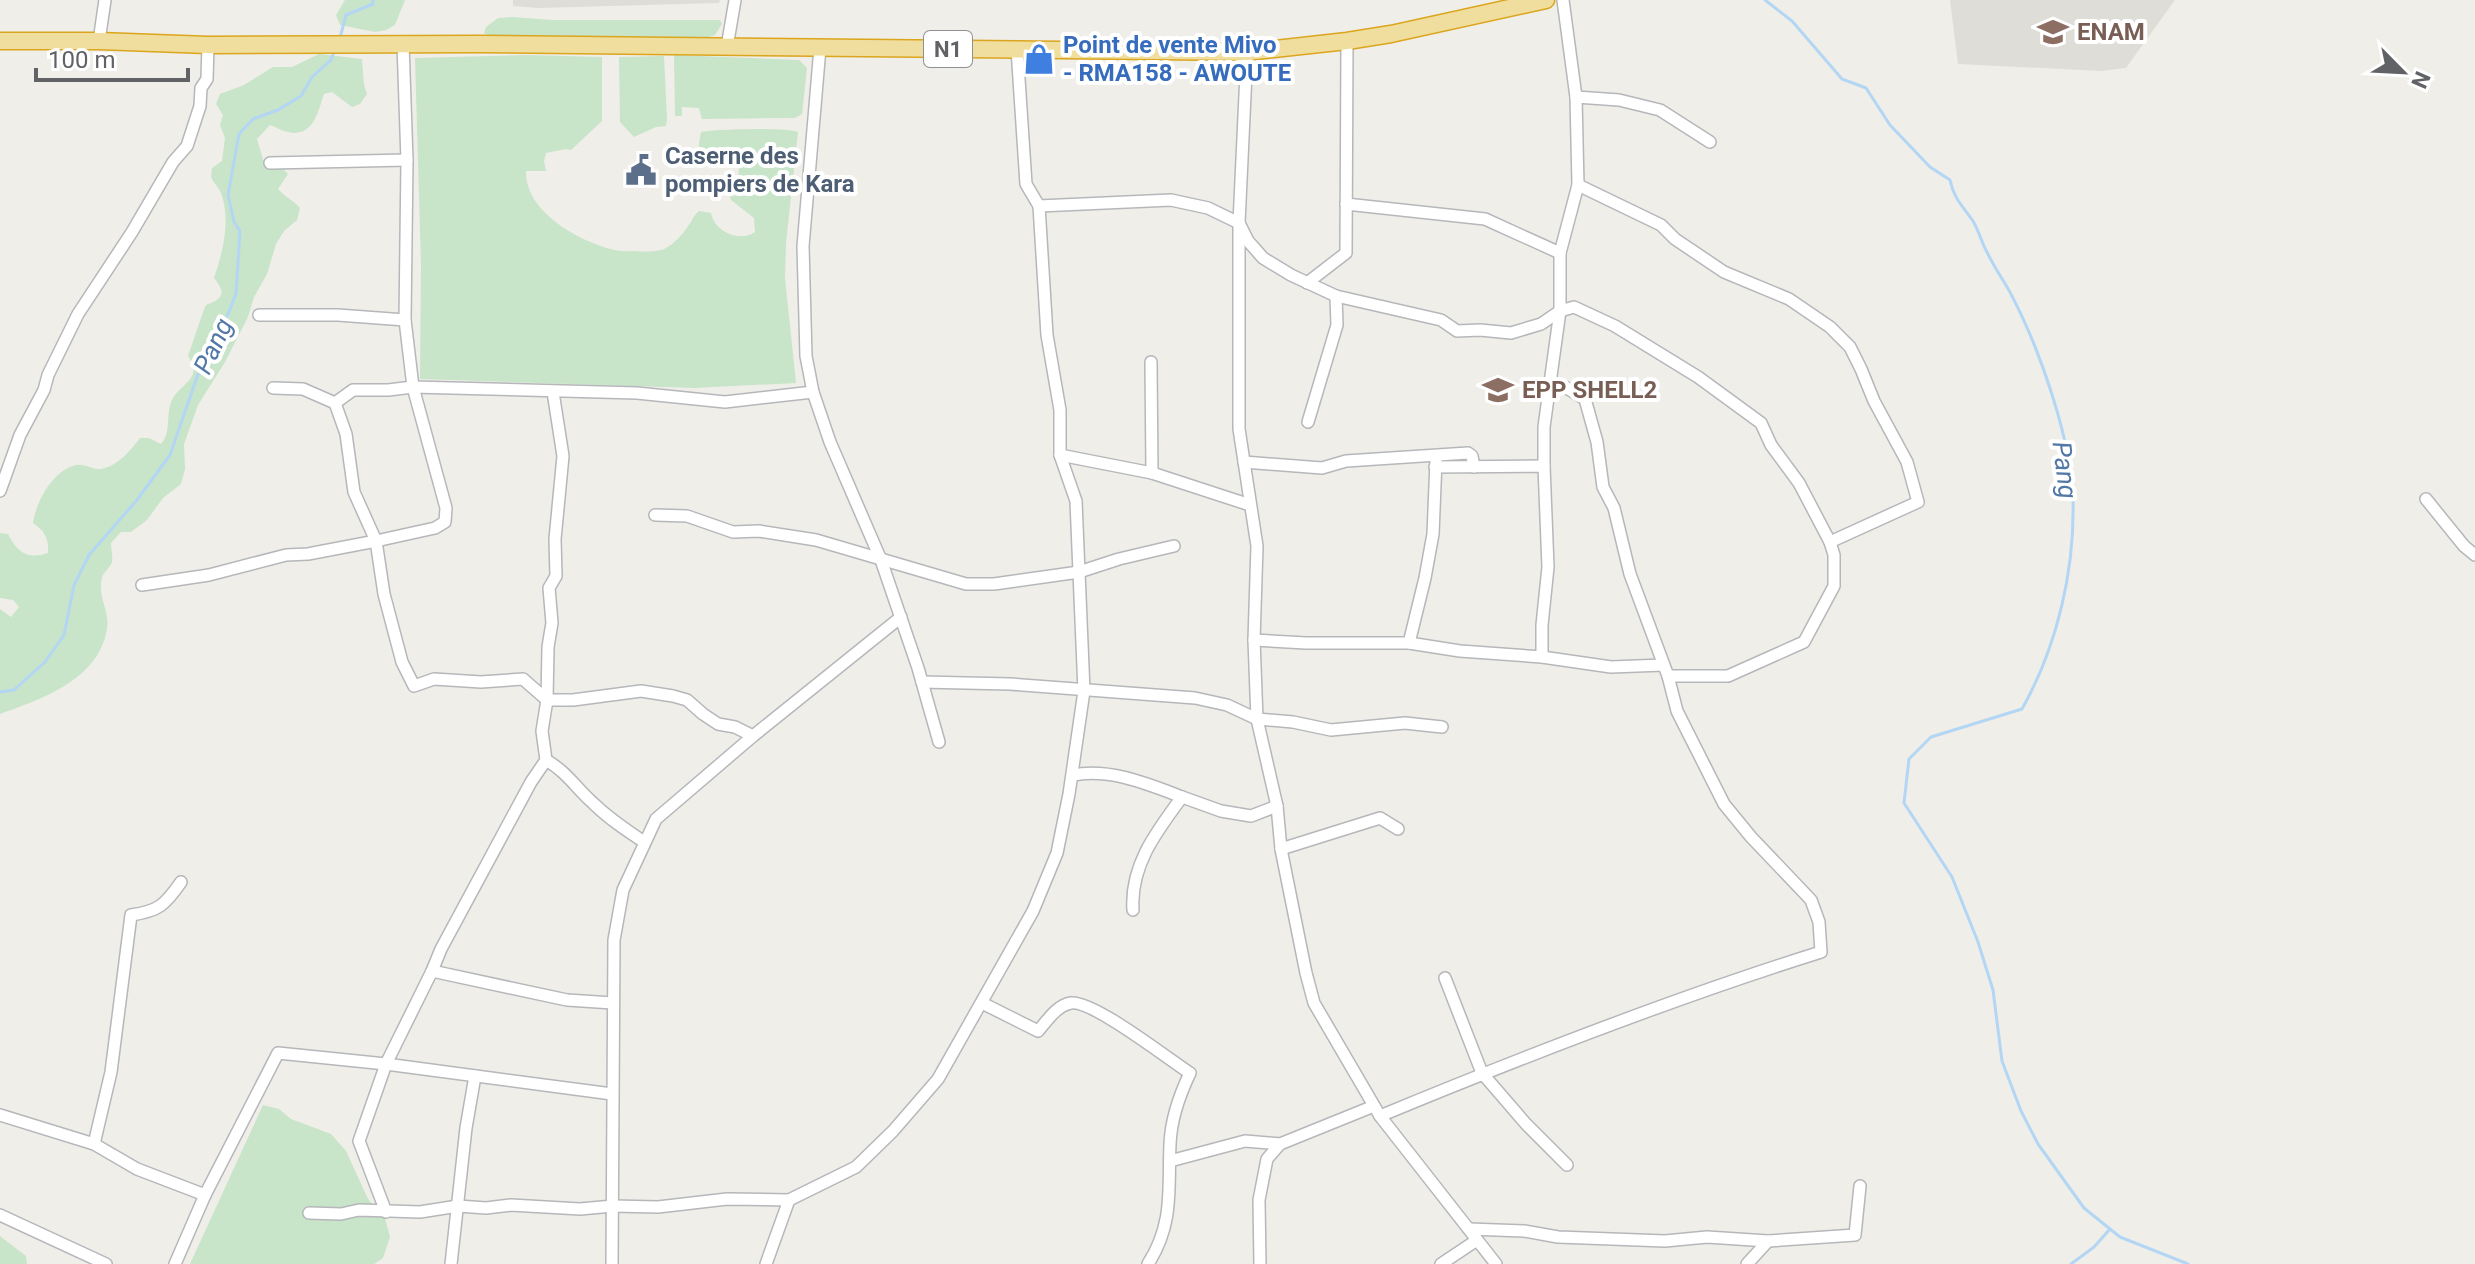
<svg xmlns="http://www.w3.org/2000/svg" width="2475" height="1264" font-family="Roboto,sans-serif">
	<rect width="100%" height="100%" fill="#f0eee8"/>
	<!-- education -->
	<g fill="#dfddd7">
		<polygon points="513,0 720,0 719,3 538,8 513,6"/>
		<polygon points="1950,0 2175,0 2126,68 2101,71 1958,64"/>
	</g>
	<!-- green -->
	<g fill="#c8e4c9">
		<polygon points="345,0 405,0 395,25 386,30 375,32 340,25 336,15"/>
		<polygon points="512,17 553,20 720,20 722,24 715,35 706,38 489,36 484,33 486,27 498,18"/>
		<path d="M319 54 362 59 364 85 367 94 360 104 352 107 332 92 324 94C318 112 313 138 288 132 282 131 276 127 270 125L257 139 265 166 282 168 288 174 278 189C285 197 293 200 300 208L297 220 284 231 276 244 267 274 254 297 248 317 225 362 198 405 184 444 185 469 181 484 163 498 147 520 131 532H121L111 543C111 548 113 557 112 562 110 568 103 572 102 578 97 595 110 612 107 628 100 679 42 699 0 714V609L11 617 19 607 13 600 0 598V533L8 534C17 552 27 560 48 553 49 539 45 531 33 523 36 502 53 470 76 465 85 463 93 470 101 469 118 466 130 451 140 438H149L161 444C172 431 165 415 172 400 177 389 189 384 193 374 195 367 192 362 188 356L203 312 206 305C224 298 226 293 214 278 223 252 231 220 221 193 219 188 213 182 211 177L212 168 222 161 225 138 220 125 223 115 216 104 220 94 244 85 273 67H292Z"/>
		<path d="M525 55 602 57V121L571 150 566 149 546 153 544 161 546 171H526C525 211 577 240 611 249 619 252 628 251 636 251 644 252 659 252 666 248 673 245 685 232 688 226 693 220 692 217 699 211L711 213C714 231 739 243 755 232L754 218 731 200 727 187 738 182 740 151 709 149 708 164C695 160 699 143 701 132 715 129 788 127 798 132L786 243 785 278 796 383 694 388 420 379 421 265 415 58Z"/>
		<polygon points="674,55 799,60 807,68 802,114 795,118 702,119 699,108 682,107 682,116 675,116"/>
		<polygon points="664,56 667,119 666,126 656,127 634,137 620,122 619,57"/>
		<polygon points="263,1105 279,1109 291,1119 331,1134 346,1151 368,1199 385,1218 390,1237 383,1258 374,1264 190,1264"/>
		<polygon points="0,1236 26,1256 27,1264 0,1264"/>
	</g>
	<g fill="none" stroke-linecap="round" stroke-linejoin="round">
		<!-- stream -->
		<g stroke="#b3d6f5" stroke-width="3">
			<path d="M1765 0 1792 21 1842 79 1866 88 1890 125 1930 167 1950 180C1954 199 1962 205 1973 221 1979 231 1982 244 1988 254 1995 269 2005 282 2012 296 2040 350 2071 439 2073 499 2075 570 2057 647 2022 709L1931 737 1909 759 1904 803 1952 877 1978 942 1993 990 2002 1061 2021 1111 2038 1144 2084 1208 2120 1237 2188 1264"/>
			<polyline points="340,38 346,15 373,4 373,0"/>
			<polyline points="0,692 14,690 45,662 64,635 74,585 89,555 137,500 170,455 198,374 208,366 219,327 228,314 236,294 240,231 234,222 228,195 239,134 253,119 278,110 301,96 312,77 331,60 335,49"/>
			<polyline points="2071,1264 2094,1247 2110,1229"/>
		</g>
		<defs>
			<g id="minor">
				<polyline points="99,41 105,0"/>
				<polyline points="727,47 735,0"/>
				<polyline points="820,48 803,246 806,356 813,392 830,442 881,560 918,668 939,742"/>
				<polyline points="1247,52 1239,223 1239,429 1257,546 1254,640 1257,719 1277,806 1281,849 1306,973 1314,1003 1380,1116 1496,1264"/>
				<polyline points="1576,97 1619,100 1660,110 1710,142"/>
				<polyline points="270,163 407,160"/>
				<polyline points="1578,185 1661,225 1675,239 1724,272 1789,299 1830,327 1850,347 1861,369 1874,401 1907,462 1918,502 1830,542"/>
				<polyline points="1346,204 1485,219 1560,253"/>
				<polyline points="1039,206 1171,200 1208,208 1239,223 1248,241 1263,258 1291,275 1336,296 1441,320 1457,331 1480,330 1511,333 1541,324 1560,311 1574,307 1615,326 1698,377 1761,423 1771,445 1799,483 1830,542 1834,555 1834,586 1804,642 1728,676 1668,676"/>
				<polyline points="1307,283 1346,253 1347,41"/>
				<polyline points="259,315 338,315 405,320"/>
				<polyline points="1151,362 1152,473"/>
				<polyline points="273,388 303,389 335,403"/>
				<polyline points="335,403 346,434 354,492 376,541 384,594 402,662 414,686 434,679 481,682 523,679 547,700 573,700 641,691 673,696 687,700 703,714 718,724 735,727 753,736"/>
				<polyline points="335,403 353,390 388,390 413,387 637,393 725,402 813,392"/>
				<polyline points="1308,422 1337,325 1336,296"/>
				<polyline points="1060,455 1152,473 1250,505"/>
				<polyline points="1244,462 1322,468 1346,461 1468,453 1472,456 1474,467"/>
				<polyline points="1544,466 1544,427 1550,383"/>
				<polyline points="1435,467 1544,466 1548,567 1542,625 1542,657 1611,667 1663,665"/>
				<polyline points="0,491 20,435 44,390 48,375 78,314 132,232 173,162 187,146 200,106 201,88 207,79 208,45"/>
				<polyline points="2426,499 2464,546 2475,555"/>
				<polyline points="655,515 687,516 733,532 759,531 816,540 966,584 994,584 1079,572 1119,559 1174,546"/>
				<polyline points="142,585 209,575 286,555 308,554 376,541 435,528 445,522 446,508 413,387 405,320 407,160 403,44"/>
				<polyline points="1254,640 1306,643 1409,643 1460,651 1542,657"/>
				<polyline points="1409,643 1425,578 1433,534 1436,461"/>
				<polyline points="922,682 1010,684 1195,698 1227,705 1257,719 1293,722 1331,730 1405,723 1442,727"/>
				<path d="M546 760C568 773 575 787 593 803 608 818 626 830 644 842"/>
				<path d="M1073 775C1110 768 1148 784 1182 797"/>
				<polyline points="1281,849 1380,818 1398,829"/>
				<path d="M1133 910C1130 866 1156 832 1182 797L1221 811 1251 816 1277 806"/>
				<polyline points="432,971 567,1000 613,1003"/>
				<polyline points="1445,978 1482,1073 1526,1124 1567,1165"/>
				<path d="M982 1003 1038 1031C1047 1021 1057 1005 1071 1003 1093 1000 1168 1059 1190 1073 1179 1096 1171 1119 1170 1144 1168 1190 1174 1223 1148 1264"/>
				<polyline points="0,1115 94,1144 137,1169 205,1195"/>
				<path d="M1380 1116C1525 1056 1671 999 1821 952L1819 922 1811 900 1751 837 1724 804 1677 711 1668 676 1630 574 1614 508 1603 487 1597 442 1585 399 1565 387 1550 383 1560 311V253L1578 185 1576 97 1563 0"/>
				<path d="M94 1144 111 1072 131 915C159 911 165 905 181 882"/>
				<polyline points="1170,1161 1245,1141 1280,1144"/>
				<polyline points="386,1212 359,1141 386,1064 432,971 441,949 531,782 546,760 542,731 547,700 548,647 552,623 549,588 556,576 555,539 563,456 553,392"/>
				<polyline points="309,1213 341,1214 359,1210 420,1212 458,1206 486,1208 511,1205 580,1209 613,1206 658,1207 727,1199 789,1200 856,1167 893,1131 938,1079 1033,911 1057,853 1069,794 1084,691 1076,501 1060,455 1060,410 1047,335 1039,206 1026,184 1017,49"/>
				<polyline points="0,1215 106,1264"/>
				<polyline points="1469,1229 1524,1231 1558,1237 1665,1241 1707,1237 1768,1241 1855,1235 1860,1186"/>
				<polyline points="175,1264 205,1195 278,1053 386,1064 612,1094"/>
				<polyline points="451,1264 466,1128 475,1076"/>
				<polyline points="612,1264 614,940 623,890 656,819 753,736 901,617"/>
				<polyline points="766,1264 789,1200"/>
				<polyline points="1260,1264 1259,1200 1267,1159 1280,1144 1374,1106"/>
				<polyline points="1441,1264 1477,1240"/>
				<polyline points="1747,1264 1768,1241"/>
			</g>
			<polyline id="highway" points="0,41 99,41 208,45 480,44 1247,52 1347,41 1391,34 1546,0"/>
		</defs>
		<!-- minor casing -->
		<use href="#minor" stroke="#b5b7bb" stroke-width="14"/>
		<!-- highway casing -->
		<use href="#highway" stroke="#dba51d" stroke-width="19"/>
		<!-- minor -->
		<use href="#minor" stroke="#fff" stroke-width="11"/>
		<!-- highway -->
		<use href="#highway" stroke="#f0de9f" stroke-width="16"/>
	</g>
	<!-- icons -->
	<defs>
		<symbol id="university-bare" viewBox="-9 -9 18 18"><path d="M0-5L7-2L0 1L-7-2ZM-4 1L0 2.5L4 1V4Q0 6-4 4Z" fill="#8d6e63" stroke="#fff" stroke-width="2.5" paint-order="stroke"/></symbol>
		<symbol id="shop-bare" viewBox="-9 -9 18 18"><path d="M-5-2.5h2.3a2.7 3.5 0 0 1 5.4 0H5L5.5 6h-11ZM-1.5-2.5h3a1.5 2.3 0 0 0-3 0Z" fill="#3f7fe0" stroke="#fff" stroke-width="2.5" paint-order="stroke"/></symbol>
		<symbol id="civic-bare" viewBox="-9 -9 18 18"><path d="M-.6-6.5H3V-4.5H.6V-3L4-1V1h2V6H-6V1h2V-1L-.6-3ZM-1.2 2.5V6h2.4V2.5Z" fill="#5c6f8a" stroke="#fff" stroke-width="2.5" paint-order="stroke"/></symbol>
		<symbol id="school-bare" viewBox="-9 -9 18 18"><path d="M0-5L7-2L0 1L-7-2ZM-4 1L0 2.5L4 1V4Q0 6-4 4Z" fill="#8d6e63" stroke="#fff" stroke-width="2.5" paint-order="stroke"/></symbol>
	</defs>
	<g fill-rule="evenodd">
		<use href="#university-bare" x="2031" y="10" width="44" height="44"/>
		<use href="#shop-bare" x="1017" y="37" width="44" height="44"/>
		<use href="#civic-bare" x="619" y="148" width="44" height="44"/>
		<use href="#school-bare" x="1476" y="368" width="44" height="44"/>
	</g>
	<g text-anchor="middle" stroke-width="8" stroke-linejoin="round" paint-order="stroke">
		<!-- shield labels -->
		<rect fill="#fff" stroke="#909194" stroke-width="2" x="924" y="31" width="48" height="36" rx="6"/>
		<g font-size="22" font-weight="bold" fill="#606266">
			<text x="948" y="57">N1</text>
		</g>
		<!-- education labels -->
		<g font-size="24" font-weight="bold" fill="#785e54" stroke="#fff" text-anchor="start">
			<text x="2077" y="40">ENAM</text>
			<text x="1522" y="398">EPP SHELL2</text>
		</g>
		<!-- shop labels -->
		<g font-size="24" font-weight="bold" fill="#366cbe" stroke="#fff" text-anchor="start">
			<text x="1063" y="53">Point de vente Mivo<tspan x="1063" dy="28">- RMA158 - AWOUTE</tspan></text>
		</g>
		<!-- service labels -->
		<g font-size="24" font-weight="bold" fill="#4e5e75" stroke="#fff" text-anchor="start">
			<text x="665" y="164">Caserne des<tspan x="665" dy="28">pompiers de Kara</tspan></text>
		</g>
		<!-- water labels -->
		<g font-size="26" font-style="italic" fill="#5178a6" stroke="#fff">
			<text transform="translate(213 346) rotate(-65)" y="9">Pang</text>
			<text transform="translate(2065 470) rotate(83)" y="9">Pang</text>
		</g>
	</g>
	<!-- north arrow -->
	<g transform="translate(2403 72) rotate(114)" stroke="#ffffff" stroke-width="6" paint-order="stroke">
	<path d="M0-6L14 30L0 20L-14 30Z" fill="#606266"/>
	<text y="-12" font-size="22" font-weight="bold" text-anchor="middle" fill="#606266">N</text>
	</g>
	<!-- scale -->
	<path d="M36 68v12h152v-12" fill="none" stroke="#606266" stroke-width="4"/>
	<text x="48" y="68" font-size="24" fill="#606266" stroke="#ffffff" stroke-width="6" paint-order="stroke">100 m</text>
</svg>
